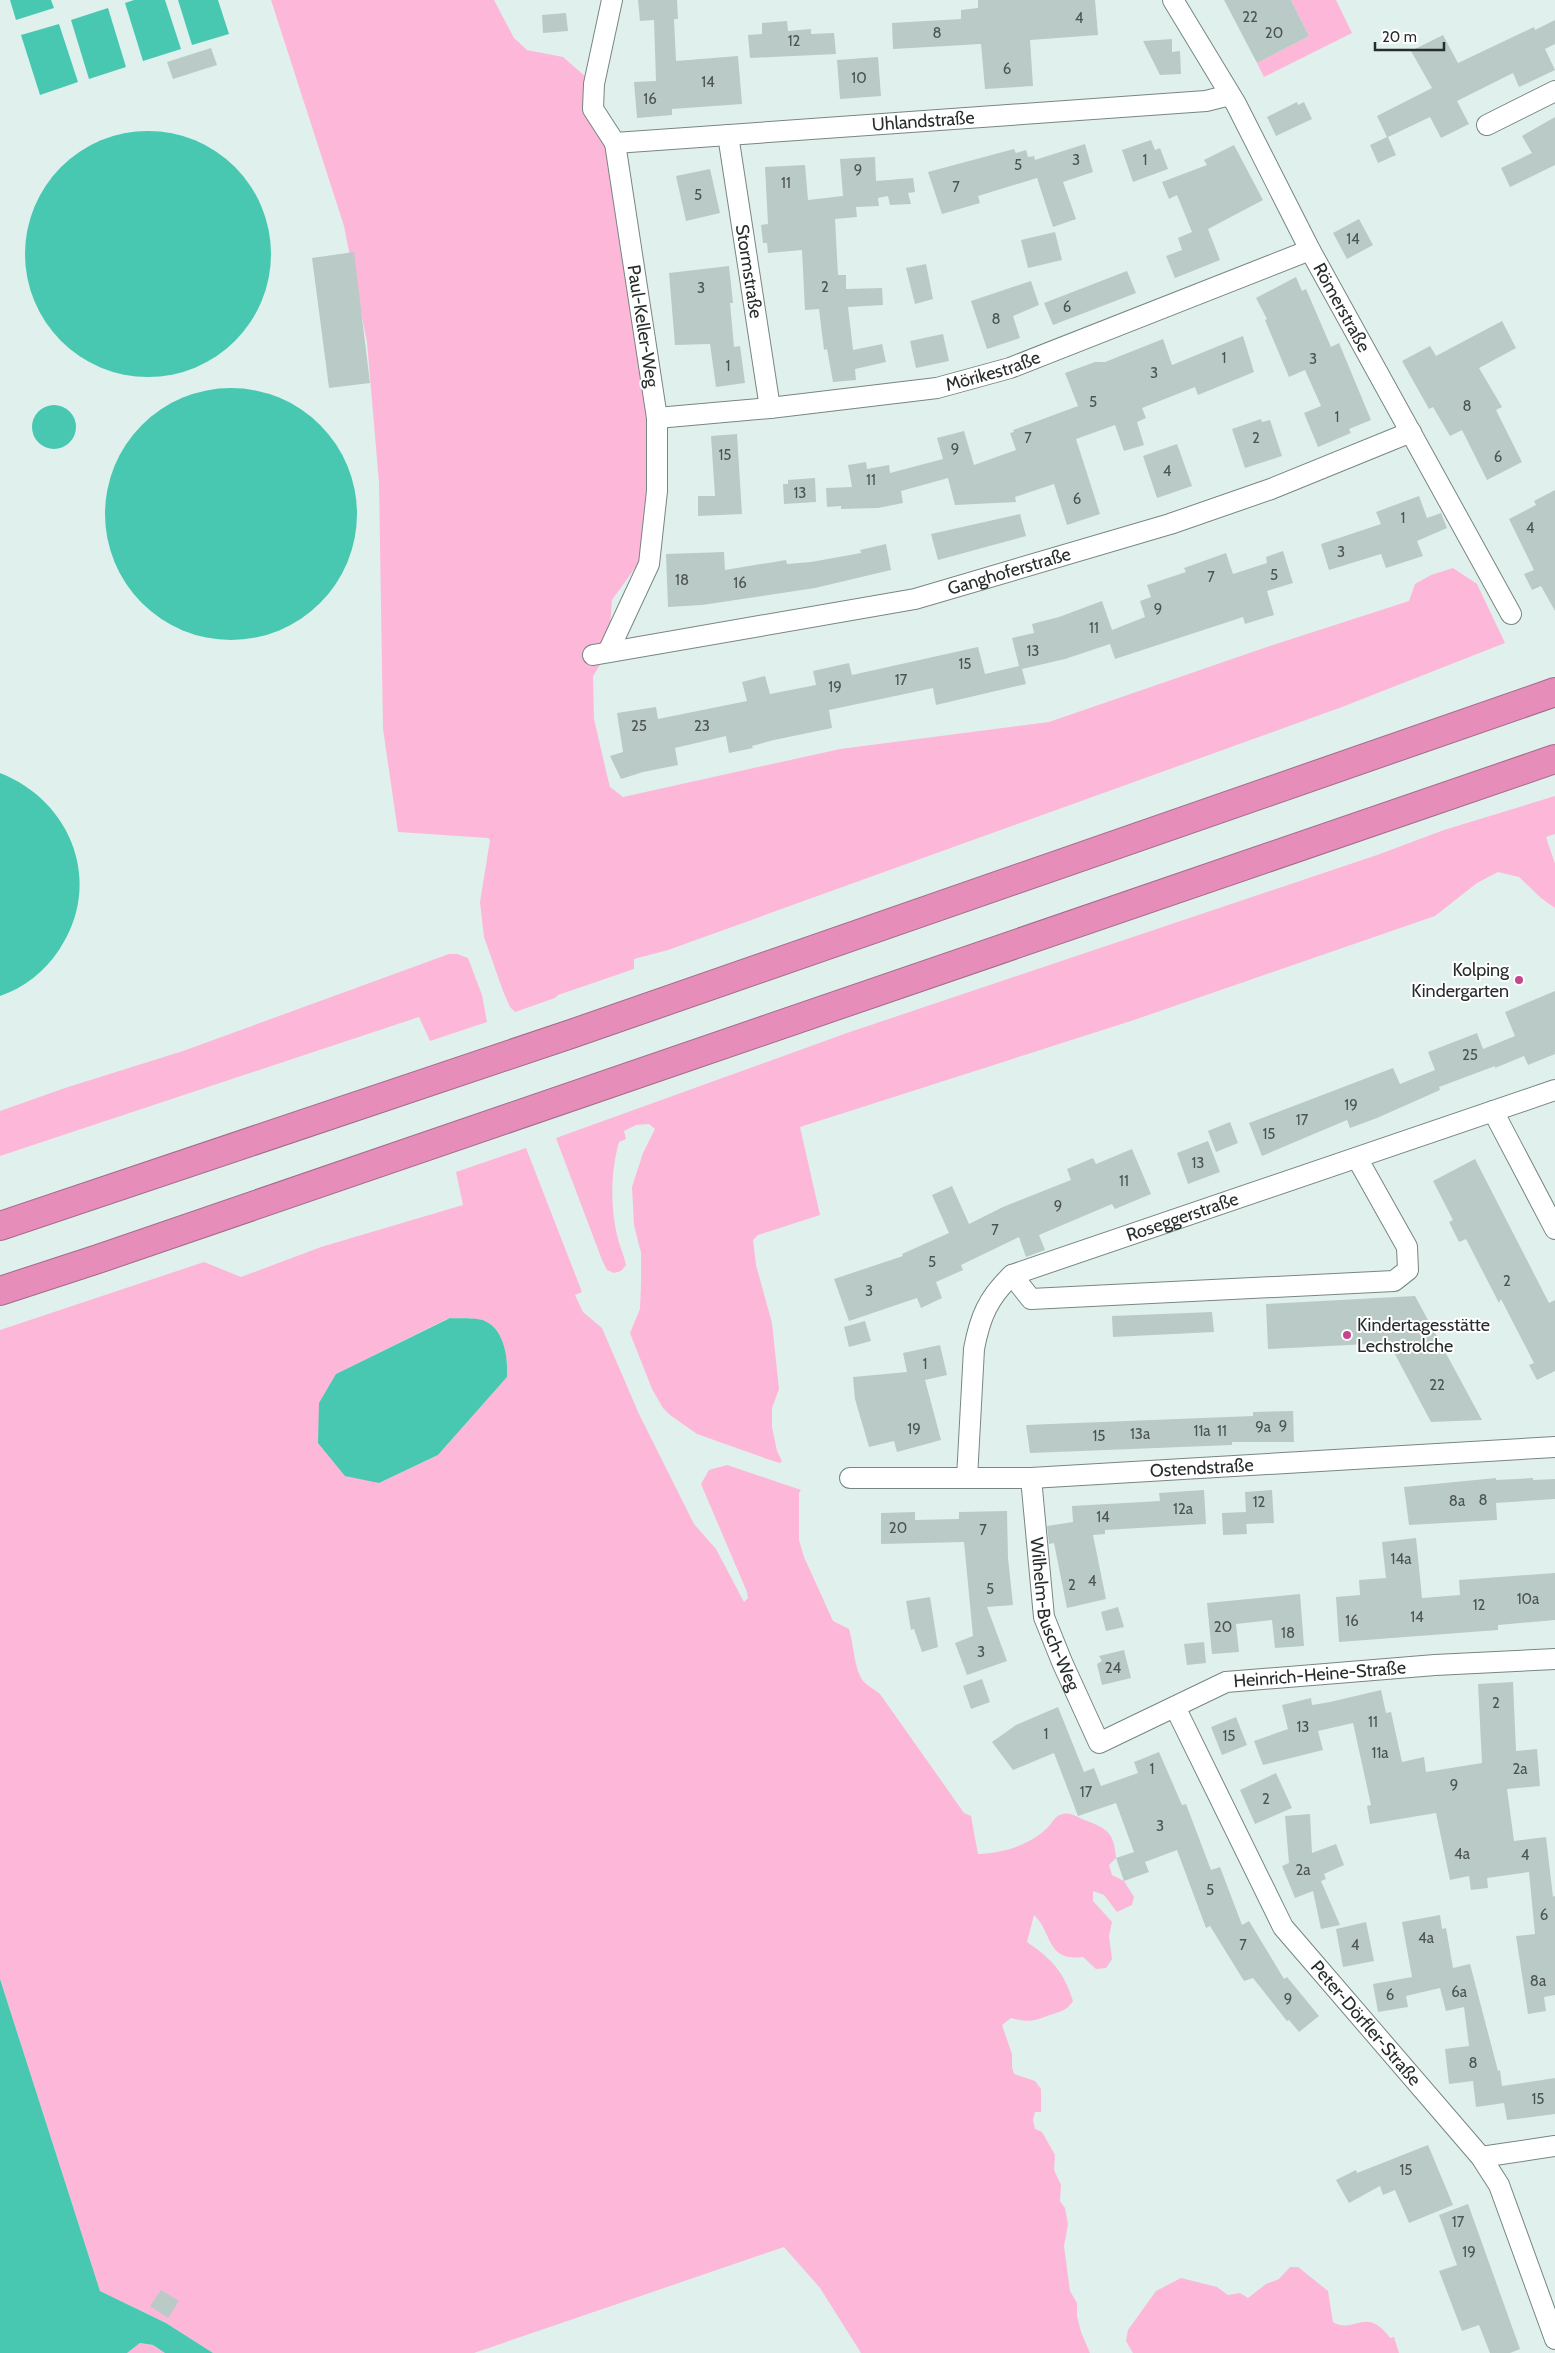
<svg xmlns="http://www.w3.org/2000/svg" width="1555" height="2353" font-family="Cabin,sans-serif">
	<rect width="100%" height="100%" fill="#e0f1ed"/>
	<!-- green -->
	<g fill="#fdb7d9" fill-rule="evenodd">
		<polygon points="271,0 494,0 514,38 527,50 563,57 594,84 615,143 657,418 640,561 612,600 608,652 593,676 594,719 607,775 610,787 623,797 840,749 1049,722 1273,645 1409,601 1415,584 1431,575 1453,568 1477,584 1505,643 1342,707 668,950 634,959 634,969 558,995 555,998 515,1012 510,1007 503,991 484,937 480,902 490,840 488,838 398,832 383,729 379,483 367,342 344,226"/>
		<polygon points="1291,0 1336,0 1352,33 1264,77 1257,63 1309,36"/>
		<path d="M1555 796V834L1546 837 1555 864V908L1541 898 1519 877 1498 872 1477 883 1435 916 1134 1020 800 1127 820 1215 758 1235 753 1240 756 1265 772 1323 779 1389 772 1408V1427L777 1451 782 1461 780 1463 770 1460 697 1434 670 1415 663 1408 652 1389 630 1333 640 1309 641 1282V1253L634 1225 632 1187 643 1153 655 1129 649 1124 636 1125 624 1131 626 1139 619 1142C611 1170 610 1206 617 1235 619 1245 624 1255 626 1265L621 1271 614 1273 607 1270 602 1260 556 1138 847 1033 1377 855 1444 830Z"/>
		<polygon points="449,954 457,954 468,958 482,995 487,1022 430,1041 419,1017 0,1156 0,1111 65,1088 183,1051"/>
		<path d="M526 1148 582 1292 575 1295 583 1312 602 1328 639 1414 694 1524 716 1549 744 1602 748 1598 747 1592 701 1484 709 1470 727 1465 801 1490 799 1493V1540L804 1557 833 1621 849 1629C854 1644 854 1671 864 1682 868 1686 875 1690 880 1694L964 1813 971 1816 978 1854C1002 1853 1028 1846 1046 1829 1052 1824 1055 1815 1063 1814 1071 1812 1078 1818 1085 1820 1108 1829 1114 1833 1116 1858L1109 1865 1112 1875 1124 1881 1134 1897 1132 1905 1117 1912 1104 1895 1093 1891V1901L1112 1922 1109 1936 1112 1959 1106 1968 1096 1969 1083 1957C1046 1962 1053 1933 1034 1915L1027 1942C1052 1959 1064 1972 1073 2001 1067 2011 1061 2011 1050 2015 1034 2021 1029 2023 1011 2018L1002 2025 1012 2054V2067L1014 2074 1035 2081 1041 2089V2112H1035L1033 2120 1035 2129 1042 2132 1055 2155 1054 2170 1061 2185 1060 2201 1065 2208 1068 2224 1064 2246 1070 2291 1077 2303V2316L1081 2332 1090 2353H861L820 2288 784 2247 474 2353H213L166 2323 100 2291 0 1979V1330L204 1262 241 1277 321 1247 463 1205 456 1172ZM449 1318C459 1319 476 1317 485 1321 505 1330 508 1359 507 1377L438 1455 379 1483 336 1374Z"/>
		<path d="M1290 2267H1298L1328 2291 1333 2322C1355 2335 1366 2305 1390 2338L1394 2337 1399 2353H1133L1126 2341 1128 2330 1156 2291 1181 2278 1217 2287 1228 2295 1240 2293 1248 2298 1266 2284 1279 2279Z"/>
		<polygon points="140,2343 153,2345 165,2353 127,2353"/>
	</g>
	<!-- water -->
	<g fill="#48c8b1">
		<polygon points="10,0 51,0 54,8 16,20"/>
		<polygon points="134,0 165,0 181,49 143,61 125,3"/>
		<polygon points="178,0 218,0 229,34 192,45"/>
		<polygon points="108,8 126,67 89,79 71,20"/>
		<polygon points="59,24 78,82 40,95 21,35"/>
		<circle cx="148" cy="254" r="123"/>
		<circle cx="231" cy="514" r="126"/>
		<circle cx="54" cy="427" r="22"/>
		<path d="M0 773C72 801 104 884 59 950 45 971 24 988 0 996Z"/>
		<path d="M450 1318C459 1319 476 1317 485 1321 505 1330 508 1359 507 1377L438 1455 379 1483 345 1476 318 1443 319 1403 336 1374Z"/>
		<polygon points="0,1979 100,2291 166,2323 213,2353 165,2353 153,2345 140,2343 127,2353 0,2353"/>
	</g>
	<!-- building -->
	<g fill="#bacac6">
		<polygon points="638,0 677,0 678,19 674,19 676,61 738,56 742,104 672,109 672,115 637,118 634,82 656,81 654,20 640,21"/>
		<polygon points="978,0 1095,0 1098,35 1030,40 1033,86 985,89 981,44 893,49 892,23 961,19 961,10 978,8"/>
		<polygon points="1224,0 1291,0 1309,36 1257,63"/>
		<polygon points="566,13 568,31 543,33 542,15"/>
		<polygon points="1555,20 1555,44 1545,49 1555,70 1519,87 1513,73 1457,101 1469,124 1441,138 1430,117 1388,137 1396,155 1378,163 1370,145 1387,137 1377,116 1432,88 1411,51 1443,35 1458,63 1534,27 1535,30"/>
		<polygon points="787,21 788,31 811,29 811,34 834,33 836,54 750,58 748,35 762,34 762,23"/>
		<polygon points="1172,39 1172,52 1180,51 1181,74 1160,75 1143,41"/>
		<polygon points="211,48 217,65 173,79 167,62"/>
		<polygon points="878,57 881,96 840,99 837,60"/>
		<polygon points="1297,102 1298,105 1304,102 1312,119 1276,136 1267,117"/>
		<polygon points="1555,117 1555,165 1510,187 1501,168 1532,153 1522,136"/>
		<polygon points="1151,140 1155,150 1160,148 1168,169 1133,182 1122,150"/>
		<polygon points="1085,144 1093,172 1063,182 1076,219 1053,227 1037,178 978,196 980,203 942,214 928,172 1014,149 1016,153 1026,150 1028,157 1034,156 1035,160"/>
		<polygon points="1234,145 1263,200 1208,229 1220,260 1175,278 1166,256 1182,250 1178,238 1192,232 1177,195 1169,199 1162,182 1207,165 1204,160"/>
		<polygon points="875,157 876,181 913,178 915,192 908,193 911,204 890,205 888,196 878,198 879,206 856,207 857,217 835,219 838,275 846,275 846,289 882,288 883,305 848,307 853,350 882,344 886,362 855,369 856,380 833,382 827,349 824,350 819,309 805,310 802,250 768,253 767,243 763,243 761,225 768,224 765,167 805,165 808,200 843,196 840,159"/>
		<polygon points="710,169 720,213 686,221 676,176"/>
		<polygon points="1359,219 1373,245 1347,259 1333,233"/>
		<polygon points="1055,232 1062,260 1028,268 1021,240"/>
		<polygon points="354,252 370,383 329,388 312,258"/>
		<polygon points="926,264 933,299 915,304 906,268"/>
		<polygon points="729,266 733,303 730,303 734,347 740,346 745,383 716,387 710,344 675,345 669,273"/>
		<polygon points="1127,271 1136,293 1053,325 1044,303"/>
		<polygon points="1296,277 1302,291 1306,289 1331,347 1339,343 1371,420 1349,429 1351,433 1318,447 1304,413 1321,406 1305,370 1289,377 1265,320 1267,319 1256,298"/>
		<polygon points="1031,281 1039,305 1013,316 1020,338 987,349 971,301"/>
		<polygon points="1502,321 1516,348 1479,368 1502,407 1496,410 1522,462 1487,480 1462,430 1450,436 1433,407 1429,409 1402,361 1430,346 1436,356"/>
		<polygon points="943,334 949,361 916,368 910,341"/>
		<polygon points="1243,336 1254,372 1198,395 1195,387 1142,408 1146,418 1137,422 1144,445 1124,451 1115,425 1076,439 1100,514 1067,525 1054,484 1015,497 1016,502 955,505 948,478 901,491 903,503 878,508 841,509 841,506 827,507 826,488 852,487 848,465 866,462 867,469 889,465 890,473 943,459 937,438 964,431 974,465 1016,450 1010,433 1014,432 1013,430 1078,406 1065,373 1095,362 1105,362 1163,339 1172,365"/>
		<polygon points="1261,419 1262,422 1270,420 1282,456 1245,468 1232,429"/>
		<polygon points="737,434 742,514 698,516 698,496 715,496 711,436"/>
		<polygon points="1177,444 1192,486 1157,498 1143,456"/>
		<polygon points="815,478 816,502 784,504 783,484 788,484 788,480"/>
		<polygon points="1555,490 1555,611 1541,586 1532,590 1524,574 1534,570 1509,519 1536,505 1534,501"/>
		<polygon points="1419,496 1427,518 1441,513 1447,528 1417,541 1423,556 1386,568 1381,554 1329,570 1321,544 1381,524 1376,512"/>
		<polygon points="1020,514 1026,536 938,560 931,534"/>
		<polygon points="886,544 891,570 815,588 702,605 668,607 666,554 724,552 725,570 786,560 787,564 811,562 861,553 860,550"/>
		<polygon points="1283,551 1293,583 1267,591 1274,615 1245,624 1243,617 1115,659 1110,644 1065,659 1022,669 1026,684 936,705 933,688 829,710 832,728 774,740 752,746 753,748 729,753 726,736 675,748 678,765 643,772 621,779 610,756 623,752 617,713 656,707 658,719 747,701 742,682 765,676 770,694 816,685 813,671 849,663 852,675 978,647 985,674 1019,666 1012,638 1034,633 1032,624 1059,617 1102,601 1112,630 1145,617 1140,601 1151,597 1147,585 1186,572 1184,568 1226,553 1233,574 1267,563 1266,557"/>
		<polygon points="1555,991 1555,1054 1528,1065 1524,1056 1495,1068 1495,1066 1439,1087 1440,1090 1377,1118 1350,1128 1347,1120 1262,1156 1249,1123 1393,1068 1400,1084 1435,1070 1428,1052 1477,1033 1483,1049 1515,1036 1505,1012"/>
		<polygon points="1230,1122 1238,1143 1216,1152 1208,1131"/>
		<polygon points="1208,1141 1220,1172 1188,1184 1177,1153"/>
		<polygon points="1132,1149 1151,1194 1115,1209 1112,1204 1039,1235 1045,1250 1026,1257 1019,1237 961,1265 963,1270 936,1282 942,1298 921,1308 917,1298 849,1321 834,1279 903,1256 902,1254 949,1233 932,1195 952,1186 969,1224 1003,1207 1071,1180 1067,1169 1093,1158 1096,1164"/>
		<polygon points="1475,1159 1549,1303 1555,1300 1555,1371 1537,1380 1529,1365 1534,1363 1501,1299 1499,1303 1466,1239 1459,1242 1449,1222 1453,1220 1433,1181"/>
		<polygon points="1415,1296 1482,1420 1431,1422 1389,1343 1268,1349 1266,1304"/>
		<polygon points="1212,1312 1214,1332 1113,1337 1112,1316"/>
		<polygon points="865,1321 871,1341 849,1347 844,1327"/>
		<polygon points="940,1345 947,1375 925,1380 941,1440 897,1452 894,1441 869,1447 855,1399 853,1377 907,1372 903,1353"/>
		<polygon points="1293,1411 1294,1442 1232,1442 1232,1445 1030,1453 1026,1425 1253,1416 1253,1412"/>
		<polygon points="1496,1478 1496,1480 1533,1478 1533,1480 1555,1479 1555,1499 1496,1503 1497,1520 1409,1525 1404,1487"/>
		<polygon points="1204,1490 1206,1524 1105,1530 1105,1534 1093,1535 1106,1599 1067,1608 1054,1543 1049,1544 1047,1526 1073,1522 1072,1506 1160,1501 1159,1493"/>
		<polygon points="1272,1490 1274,1523 1246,1524 1246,1522 1247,1534 1223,1535 1222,1513 1246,1512 1245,1492"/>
		<polygon points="1007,1511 1008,1558 1013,1605 987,1607 1007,1661 967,1675 955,1643 973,1636 964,1542 881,1544 881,1513 915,1512 915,1520 959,1519 959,1512"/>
		<polygon points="1416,1538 1422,1598 1460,1595 1459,1580 1555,1573 1555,1620 1498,1625 1498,1630 1339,1642 1336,1597 1360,1595 1359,1580 1386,1578 1382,1542"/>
		<polygon points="1300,1594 1304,1646 1275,1648 1272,1620 1236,1624 1239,1652 1212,1654 1207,1603"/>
		<polygon points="930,1597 938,1647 922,1652 914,1629 911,1630 906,1601"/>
		<polygon points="1118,1607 1124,1627 1106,1631 1101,1612"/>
		<polygon points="1204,1642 1206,1663 1187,1665 1184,1644"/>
		<polygon points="1124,1650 1131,1678 1102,1685 1097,1664 1102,1661 1099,1656"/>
		<polygon points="982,1679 990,1702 971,1709 963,1686"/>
		<polygon points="1513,1682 1516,1751 1537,1749 1540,1786 1507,1789 1514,1841 1546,1837 1553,1897 1555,1896 1555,1995 1544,1997 1546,2011 1528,2014 1516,1936 1535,1934 1529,1872 1487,1878 1488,1888 1471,1890 1469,1876 1450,1880 1436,1813 1370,1824 1367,1806 1371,1805 1353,1723 1318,1731 1323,1750 1263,1765 1254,1741 1288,1729 1282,1705 1311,1698 1312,1705 1330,1702 1381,1690 1386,1713 1391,1712 1402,1762 1424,1757 1426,1772 1482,1763 1478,1684"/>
		<polygon points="1058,1707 1084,1772 1094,1768 1101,1786 1138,1773 1134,1762 1159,1752 1182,1805 1186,1804 1211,1870 1220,1867 1242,1925 1249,1921 1284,1979 1287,1977 1319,2016 1299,2032 1289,2020 1287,2021 1253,1978 1244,1981 1210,1926 1206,1928 1177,1850 1145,1862 1149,1872 1124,1881 1116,1858 1134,1852 1116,1803 1078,1816 1054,1753 1013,1770 992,1742 1016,1725"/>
		<polygon points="1236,1717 1247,1745 1222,1755 1211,1727"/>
		<polygon points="1276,1773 1292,1808 1255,1824 1240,1790"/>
		<polygon points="1310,1814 1312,1853 1336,1844 1344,1865 1324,1874 1326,1879 1321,1881 1340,1925 1321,1929 1313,1891 1295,1898 1282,1866 1289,1863 1285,1816"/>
		<polygon points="1440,1915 1442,1929 1446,1928 1453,1968 1470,1964 1498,2071 1500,2070 1502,2086 1555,2078 1555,2114 1507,2120 1504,2103 1476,2107 1473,2081 1449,2084 1445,2049 1469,2046 1464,2007 1446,2011 1440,1988 1406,1996 1408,2007 1378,2012 1373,1984 1412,1977 1402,1922"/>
		<polygon points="1366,1922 1374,1961 1343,1967 1336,1929"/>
		<polygon points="1428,2145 1453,2205 1409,2223 1395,2190 1383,2195 1380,2186 1349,2203 1336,2180 1356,2170 1357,2173"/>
		<polygon points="1468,2204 1520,2349 1510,2353 1490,2353 1479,2325 1462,2331 1439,2271 1457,2265 1439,2215"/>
		<polygon points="161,2290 179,2301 168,2318 150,2306"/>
	</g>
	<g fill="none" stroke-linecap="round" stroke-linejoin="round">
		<defs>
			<g id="street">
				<path id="s1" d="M1173 0 1236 104 1310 250 1511 614"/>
				<polyline points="1487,125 1555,91"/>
				<path id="s2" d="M728 135 770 408"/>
				<path id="s3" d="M615 143 1206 101 1230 95"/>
				<path id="s4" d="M657 418 770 408 937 388 1010 368 1310 250"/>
				<polyline points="608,652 649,564 657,491 657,418 615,143 593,109 594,84 612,0"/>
				<path id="s5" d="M593 655 915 599 1170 524 1271 489 1411 432"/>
				<polyline points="1493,1111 1555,1229"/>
				<polyline points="1012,1275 1031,1299 1394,1281 1408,1270 1407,1247 1357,1158"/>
				<path id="s6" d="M850 1478H1031L1555 1447"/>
				<path id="s7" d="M967 1478 974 1349C980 1317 988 1298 1012 1275L1555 1090"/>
				<path id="s8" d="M1031 1478 1044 1617 1062 1662 1099 1743 1226 1682 1435 1665 1555 1659"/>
				<path id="s9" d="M1175 1707 1283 1927 1481 2157 1499 2185 1555 2339"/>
				<polyline points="1481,2157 1555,2146"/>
			</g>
			<g id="highway">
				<polyline points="0,1226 571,1034 1555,692"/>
				<polyline points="0,1291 98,1259 1555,759"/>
			</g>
		</defs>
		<!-- street casing -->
		<use href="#street" stroke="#778682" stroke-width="22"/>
		<!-- highway casing -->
		<use href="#highway" stroke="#a36b88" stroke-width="30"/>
		<!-- street -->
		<use href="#street" stroke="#fff" stroke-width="20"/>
		<!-- highway -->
		<use href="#highway" stroke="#e68dba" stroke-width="28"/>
	</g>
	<!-- markers -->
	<g fill="#c5458f" stroke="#fff" stroke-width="2">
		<circle cx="1519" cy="980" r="5"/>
		<circle cx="1347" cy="1335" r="5"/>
	</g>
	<g text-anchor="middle" stroke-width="4" stroke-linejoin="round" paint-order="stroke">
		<!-- number labels -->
		<g font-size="15" fill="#4c5452">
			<text x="1250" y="22">22</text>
			<text x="1079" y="23">4</text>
			<text x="937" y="38">8</text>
			<text x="1274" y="38">20</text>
			<text x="794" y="46">12</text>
			<text x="1007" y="74">6</text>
			<text x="859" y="83">10</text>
			<text x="708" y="87">14</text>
			<text x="650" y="104">16</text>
			<text x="1076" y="165">3</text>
			<text x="1145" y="165">1</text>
			<text x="1018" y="170">5</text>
			<text x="858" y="175">9</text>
			<text x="786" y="188">11</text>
			<text x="956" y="192">7</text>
			<text x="698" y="200">5</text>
			<text x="1353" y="244">14</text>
			<text x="825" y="292">2</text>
			<text x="701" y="293">3</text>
			<text x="1067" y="312">6</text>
			<text x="996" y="324">8</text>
			<text x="1224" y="363">1</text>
			<text x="1313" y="364">3</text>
			<text x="728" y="371">1</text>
			<text x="1154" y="378">3</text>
			<text x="1093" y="407">5</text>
			<text x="1467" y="411">8</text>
			<text x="1337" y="422">1</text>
			<text x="1028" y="443">7</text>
			<text x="1256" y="443">2</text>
			<text x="955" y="454">9</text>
			<text x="725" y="460">15</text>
			<text x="1498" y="462">6</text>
			<text x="1167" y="476">4</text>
			<text x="871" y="485">11</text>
			<text x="800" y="498">13</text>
			<text x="1077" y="504">6</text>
			<text x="1403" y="523">1</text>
			<text x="1530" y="533">4</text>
			<text x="1341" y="557">3</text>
			<text x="1274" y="580">5</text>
			<text x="1211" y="582">7</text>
			<text x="682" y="585">18</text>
			<text x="740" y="588">16</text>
			<text x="1158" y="614">9</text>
			<text x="1094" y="633">11</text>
			<text x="1033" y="656">13</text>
			<text x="965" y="669">15</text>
			<text x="901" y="685">17</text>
			<text x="835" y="692">19</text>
			<text x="639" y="731">25</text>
			<text x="702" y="731">23</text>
			<text x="1470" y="1060">25</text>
			<text x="1351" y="1110">19</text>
			<text x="1302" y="1125">17</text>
			<text x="1269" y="1139">15</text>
			<text x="1198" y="1168">13</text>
			<text x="1124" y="1186">11</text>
			<text x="1058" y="1211">9</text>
			<text x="995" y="1235">7</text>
			<text x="932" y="1267">5</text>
			<text x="1507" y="1286">2</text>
			<text x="869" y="1296">3</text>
			<text x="925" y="1369">1</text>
			<text x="1437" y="1390">22</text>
			<text x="1283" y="1431">9</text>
			<text x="1263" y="1432">9a</text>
			<text x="914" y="1434">19</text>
			<text x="1202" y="1436">11a</text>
			<text x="1222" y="1436">11</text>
			<text x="1140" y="1439">13a</text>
			<text x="1099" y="1441">15</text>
			<text x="1483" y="1505">8</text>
			<text x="1457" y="1506">8a</text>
			<text x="1259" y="1507">12</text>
			<text x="1183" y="1514">12a</text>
			<text x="1103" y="1522">14</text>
			<text x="898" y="1533">20</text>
			<text x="983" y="1535">7</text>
			<text x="1401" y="1564">14a</text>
			<text x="1092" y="1586">4</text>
			<text x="1072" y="1590">2</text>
			<text x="990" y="1594">5</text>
			<text x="1528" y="1604">10a</text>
			<text x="1479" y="1610">12</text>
			<text x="1417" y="1622">14</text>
			<text x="1352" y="1626">16</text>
			<text x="1223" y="1632">20</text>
			<text x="1288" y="1638">18</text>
			<text x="981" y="1657">3</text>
			<text x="1113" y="1673">24</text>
			<text x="1496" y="1708">2</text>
			<text x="1373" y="1727">11</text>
			<text x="1303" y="1732">13</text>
			<text x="1046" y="1739">1</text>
			<text x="1229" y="1741">15</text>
			<text x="1380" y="1758">11a</text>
			<text x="1152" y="1774">1</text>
			<text x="1520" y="1774">2a</text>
			<text x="1454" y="1790">9</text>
			<text x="1086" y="1797">17</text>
			<text x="1266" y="1804">2</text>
			<text x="1160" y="1831">3</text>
			<text x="1462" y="1859">4a</text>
			<text x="1525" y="1860">4</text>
			<text x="1303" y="1875">2a</text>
			<text x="1210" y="1895">5</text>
			<text x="1544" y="1920">6</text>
			<text x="1426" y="1943">4a</text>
			<text x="1243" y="1950">7</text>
			<text x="1355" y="1950">4</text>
			<text x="1538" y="1986">8a</text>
			<text x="1459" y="1997">6a</text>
			<text x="1390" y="2000">6</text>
			<text x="1288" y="2004">9</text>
			<text x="1473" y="2068">8</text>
			<text x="1538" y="2104">15</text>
			<text x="1406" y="2175">15</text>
			<text x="1458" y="2227">17</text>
			<text x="1469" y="2257">19</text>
		</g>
		<!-- street labels -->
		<g font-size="18" fill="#272d2b" stroke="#fff">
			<text dy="6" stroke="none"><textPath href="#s3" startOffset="309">Uhlandstraße</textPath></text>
			<text dy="6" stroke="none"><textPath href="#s2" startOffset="138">Stormstraße</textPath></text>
			<text dy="6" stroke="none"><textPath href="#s1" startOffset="351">Römerstraße</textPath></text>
			<text transform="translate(643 326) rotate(81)" y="6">Paul-Keller-Weg</text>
			<text dy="6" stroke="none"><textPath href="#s4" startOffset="340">Mörikestraße</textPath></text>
			<text dy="6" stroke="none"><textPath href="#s5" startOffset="425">Ganghoferstraße</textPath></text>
			<text dy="6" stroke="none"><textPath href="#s7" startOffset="394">Roseggerstraße</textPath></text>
			<text dy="6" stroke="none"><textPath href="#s6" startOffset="352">Ostendstraße</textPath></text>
			<text dy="6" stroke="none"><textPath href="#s8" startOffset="139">Wilhelm-Busch-Weg</textPath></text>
			<text dy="6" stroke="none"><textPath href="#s8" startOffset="512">Heinrich-Heine-Straße</textPath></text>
			<text dy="6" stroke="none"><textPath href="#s9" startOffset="372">Peter-Dörfler-Straße</textPath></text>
		</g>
		<!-- poi labels -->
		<g font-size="18" fill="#272d2b" stroke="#fff" text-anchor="end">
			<text x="1509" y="976">Kolping<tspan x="1509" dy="21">Kindergarten</tspan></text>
			<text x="1357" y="1331" text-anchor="start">Kindertagesstätte<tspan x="1357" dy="21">Lechstrolche</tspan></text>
		</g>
	</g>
	<!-- scale -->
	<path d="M1375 42v8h69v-8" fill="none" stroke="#272d2b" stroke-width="2.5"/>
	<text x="1382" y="42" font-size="15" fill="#272d2b" stroke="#ffffff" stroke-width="4" paint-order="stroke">20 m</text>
</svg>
